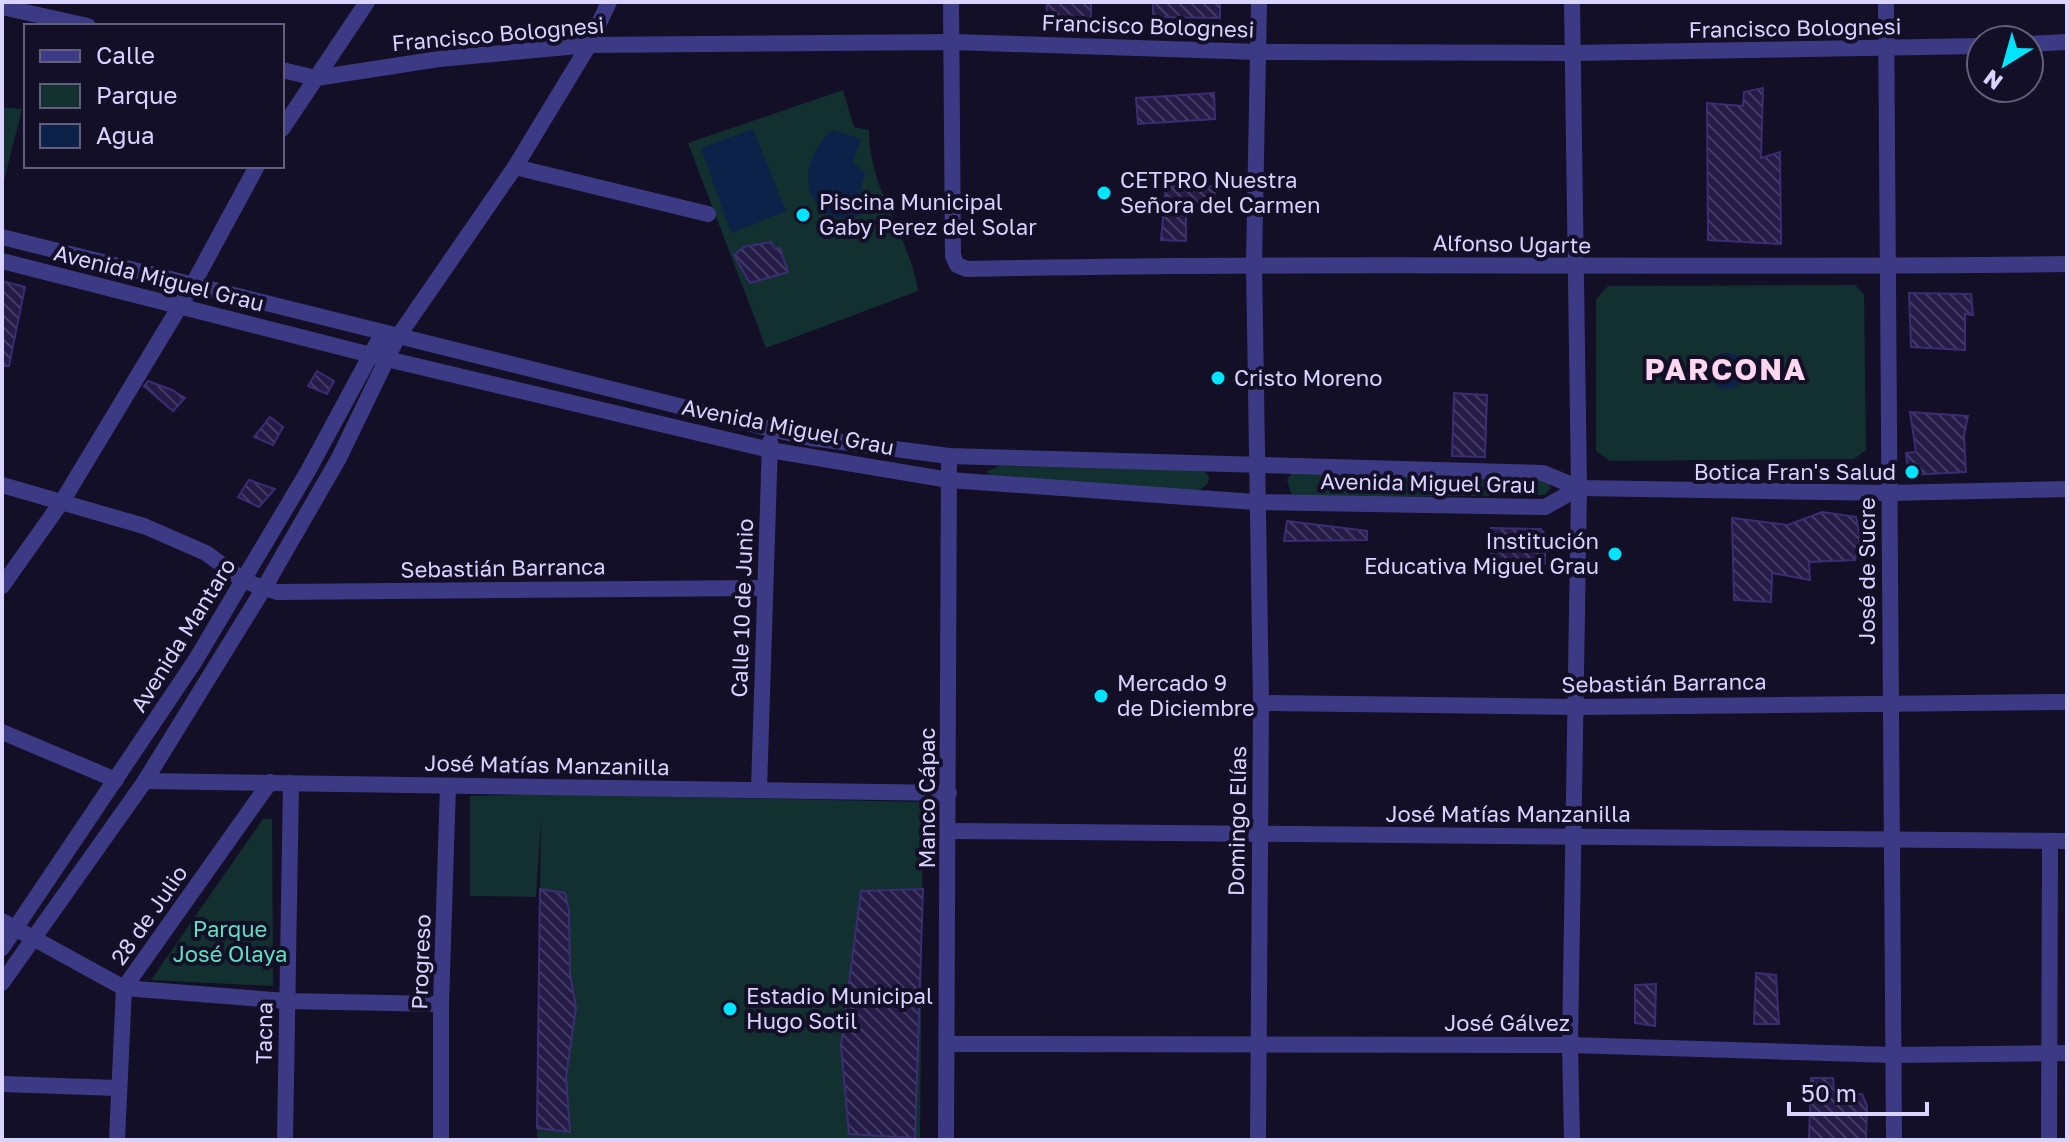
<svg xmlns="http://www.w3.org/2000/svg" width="2069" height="1142" font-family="'Golos Text',sans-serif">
	<defs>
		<pattern id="building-back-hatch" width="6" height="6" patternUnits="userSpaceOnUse" patternTransform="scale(2)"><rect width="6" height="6" fill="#241b47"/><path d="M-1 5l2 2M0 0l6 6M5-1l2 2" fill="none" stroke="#433b63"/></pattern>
	</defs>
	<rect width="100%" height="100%" fill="#130f26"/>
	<!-- green -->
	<g fill="#12302f">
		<path d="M843 90 854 127 869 130C869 191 909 233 918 291L766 348 688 143Z"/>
		<polygon points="2,107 22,109 2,188"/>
		<polygon points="1855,285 1864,294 1866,450 1854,459 1610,461 1596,451 1596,299 1608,286"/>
		<polygon points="999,466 1204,470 1209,477 1208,483 1199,491 995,478 986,472"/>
		<polygon points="1294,470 1546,480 1551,487 1545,495 1297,498 1291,494 1287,480"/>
		<polygon points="542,794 923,802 920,1140 537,1140 541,820 536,897 470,896 470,796"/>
		<polygon points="263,819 272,819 273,986 151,980"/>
	</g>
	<!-- water -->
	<g fill="#0c2248">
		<polygon points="753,129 786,211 731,233 701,148"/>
		<path d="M832 130 861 139 853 162 865 173 860 193 875 203C835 248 774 185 832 130Z"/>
		<circle cx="1727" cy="371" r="18"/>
	</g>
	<!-- building -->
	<g fill="url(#building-back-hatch)" stroke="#3b2d73" stroke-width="2">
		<polygon points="1047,2 1091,2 1091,21 1046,20"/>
		<polygon points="1153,2 1220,2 1220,18 1153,17"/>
		<polygon points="1763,88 1761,158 1780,152 1781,244 1708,240 1707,103 1743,106 1744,92"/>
		<polygon points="1214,93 1215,119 1138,124 1136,98"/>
		<polygon points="1166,186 1215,186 1214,208 1186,208 1186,241 1161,240"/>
		<polygon points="771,242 775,249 780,248 788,272 750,283 734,255 744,247"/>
		<polygon points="2,281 25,287 9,366 2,366"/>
		<polygon points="1909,293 1971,294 1973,315 1965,314 1965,350 1911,347"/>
		<polygon points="317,371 334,381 327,394 308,386"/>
		<polygon points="148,381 172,390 185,398 173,411 144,386"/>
		<polygon points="1454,393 1487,395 1485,457 1452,456"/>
		<polygon points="1910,412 1968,416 1964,435 1966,472 1908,475 1906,453 1916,452"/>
		<polygon points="270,417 283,427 273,445 254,437"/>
		<polygon points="249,480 275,489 259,507 238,497"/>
		<polygon points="1822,512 1856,517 1860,538 1855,560 1809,562 1810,580 1772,573 1771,602 1734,600 1732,518 1788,525"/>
		<polygon points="1287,521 1367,531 1367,540 1284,541"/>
		<polygon points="1491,528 1541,529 1545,534 1545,564 1491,564"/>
		<polygon points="540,889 565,893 569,911 570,974 576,1008 566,1077 570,1132 537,1128"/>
		<polygon points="923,889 915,1138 849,1134 841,1045 861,891"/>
		<polygon points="1756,973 1776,975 1779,1024 1754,1024"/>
		<polygon points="1656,984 1655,1026 1635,1023 1635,985"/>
		<polygon points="1811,1078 1833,1078 1834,1089 1845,1091 1846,1095 1862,1094 1867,1106 1866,1140 1809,1140"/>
	</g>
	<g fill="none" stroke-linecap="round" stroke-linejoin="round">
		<!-- minor -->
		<g stroke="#3d3a85" stroke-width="16">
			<path d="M951 2 953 256 957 265 967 269C1334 261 1700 269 2067 264"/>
			<polyline points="1572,2 1579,488 1570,1045 1572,1140"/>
			<polyline points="1886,2 1894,1140"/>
			<polyline points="2,7 88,26"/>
			<polyline points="2029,44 2067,42"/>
			<polyline points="282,70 316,78 439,59 589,45 953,42 1259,52 1573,53 1981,46"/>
			<polyline points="282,129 367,2"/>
			<polyline points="515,167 708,214"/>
			<polyline points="2,237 771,429 811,438 949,456 1543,473 1579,488 1888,493 2067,489"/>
			<polyline points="2,261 387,359 770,450 949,480 1255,502 1545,507 1579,488"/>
			<polyline points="2,485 144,526 206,553 244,581 277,592 764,588"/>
			<polyline points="2,586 63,500 192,286 257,166"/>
			<polyline points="1261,703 1577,707 2067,702"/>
			<polyline points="2,732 116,780"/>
			<polyline points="145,781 949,793"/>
			<polyline points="759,789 770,442"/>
			<polyline points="949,831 2067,841"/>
			<polyline points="2,921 124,988 286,1001 441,1004"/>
			<polyline points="2,948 195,661 308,471 382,334"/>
			<polyline points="2,983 145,781 264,588 339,458 397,338 515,167 589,45 609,2"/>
			<polyline points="947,1044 1570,1045 1892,1055 2067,1053"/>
			<polyline points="2,1084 117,1088"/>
			<polyline points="117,1140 124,988 270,782"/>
			<polyline points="285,1140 291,783"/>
			<polyline points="441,1140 441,1004 448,786"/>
			<polyline points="946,1140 949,456"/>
			<polyline points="1258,1140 1261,703 1254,263 1259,2"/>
			<polyline points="2049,1140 2050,841"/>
		</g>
	</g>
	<!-- markers -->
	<g fill="#00e5ff" stroke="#130f26" stroke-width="3">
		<circle cx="1104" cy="193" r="8"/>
		<circle cx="803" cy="215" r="8"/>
		<circle cx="1218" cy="378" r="8"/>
		<circle cx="1912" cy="472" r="8"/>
		<circle cx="1615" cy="554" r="8"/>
		<circle cx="1101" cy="696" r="8"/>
		<circle cx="730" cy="1009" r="8"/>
	</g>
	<g text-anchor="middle" stroke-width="8" stroke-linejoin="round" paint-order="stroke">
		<!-- street labels -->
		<g font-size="22" fill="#d9d4ff" stroke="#130f26">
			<text transform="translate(1148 26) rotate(2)" y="8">Francisco Bolognesi</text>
			<text transform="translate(1795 28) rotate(-1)" y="8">Francisco Bolognesi</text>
			<text transform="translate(498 34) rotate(-5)" y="8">Francisco Bolognesi</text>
			<text transform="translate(1512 244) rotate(1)" y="8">Alfonso Ugarte</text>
			<text transform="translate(159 278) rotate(14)" y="8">Avenida Miguel Grau</text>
			<text transform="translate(788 427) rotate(11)" y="8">Avenida Miguel Grau</text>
			<text transform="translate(1428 483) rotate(1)" y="8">Avenida Miguel Grau</text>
			<text transform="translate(503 568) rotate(-1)" y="8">Sebastián Barranca</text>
			<text transform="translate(1867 571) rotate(-90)" y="8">José de Sucre</text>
			<text transform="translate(742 608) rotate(-88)" y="8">Calle 10 de Junio</text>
			<text transform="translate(183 635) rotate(-58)" y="8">Avenida Mantaro</text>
			<text transform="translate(1664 683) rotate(-1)" y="8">Sebastián Barranca</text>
			<text transform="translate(547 765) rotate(1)" y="8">José Matías Manzanilla</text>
			<text transform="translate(927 798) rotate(-90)" y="8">Manco Cápac</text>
			<text x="1508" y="822">José Matías Manzanilla</text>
			<text transform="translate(1237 821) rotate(-89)" y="8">Domingo Elías</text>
			<text transform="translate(149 915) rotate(-55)" y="8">28 de Julio</text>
			<text transform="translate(421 962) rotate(-88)" y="8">Progreso</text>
			<text x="1507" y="1031">José Gálvez</text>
			<text transform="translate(264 1033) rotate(-89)" y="8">Tacna</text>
		</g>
		<!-- poi labels -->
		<g font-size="22" fill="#d9d4ff" stroke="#130f26" text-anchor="start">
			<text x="1120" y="188">CETPRO Nuestra<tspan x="1120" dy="25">Señora del Carmen</tspan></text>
			<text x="819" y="210">Piscina Municipal<tspan x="819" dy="25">Gaby Perez del Solar</tspan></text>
			<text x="1234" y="386">Cristo Moreno</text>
			<text x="1896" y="480" text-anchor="end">Botica Fran's Salud</text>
			<text x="1599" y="549" text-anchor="end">Institución<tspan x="1599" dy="25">Educativa Miguel Grau</tspan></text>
			<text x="1117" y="691">Mercado 9<tspan x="1117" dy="25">de Diciembre</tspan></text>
			<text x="746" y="1004">Estadio Municipal<tspan x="746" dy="25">Hugo Sotil</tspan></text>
		</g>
		<!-- park labels -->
		<g font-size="22" fill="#5fe0c0" stroke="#130f26">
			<text x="230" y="937">Parque<tspan x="230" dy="25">José Olaya</tspan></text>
		</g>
		<!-- district labels -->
		<g font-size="30" font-weight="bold" letter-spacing="2" fill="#ffd6f0" stroke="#130f26">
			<text x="1726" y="380">PARCONA</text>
		</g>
	</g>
	<!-- border -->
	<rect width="2069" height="1142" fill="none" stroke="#d9d4ff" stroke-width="8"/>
	<!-- legend -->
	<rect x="24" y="24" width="260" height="144" fill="#130f26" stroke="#625e7d" stroke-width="2"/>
	<rect x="40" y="50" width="40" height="12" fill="#3d3a85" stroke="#625e7d" stroke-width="2"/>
	<text x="96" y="64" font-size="24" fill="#d9d4ff">Calle</text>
	<rect x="40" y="84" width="40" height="24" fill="#12302f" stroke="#625e7d" stroke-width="2"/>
	<text x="96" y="104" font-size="24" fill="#d9d4ff">Parque</text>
	<rect x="40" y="124" width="40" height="24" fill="#0c2248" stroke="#625e7d" stroke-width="2"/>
	<text x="96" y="144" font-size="24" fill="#d9d4ff">Agua</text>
	<!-- north arrow -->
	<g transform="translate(2005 64) rotate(217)"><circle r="38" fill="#130f26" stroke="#625e7d" stroke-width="2"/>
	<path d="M0-6L14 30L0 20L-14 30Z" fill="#00e5ff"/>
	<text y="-12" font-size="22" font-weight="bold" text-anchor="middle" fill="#d9d4ff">N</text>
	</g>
	<!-- scale -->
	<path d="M1789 1102v12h138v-12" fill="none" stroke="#d9d4ff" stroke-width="4"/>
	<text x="1801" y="1102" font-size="24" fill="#d9d4ff" stroke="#130f26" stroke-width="6" paint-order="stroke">50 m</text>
</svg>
